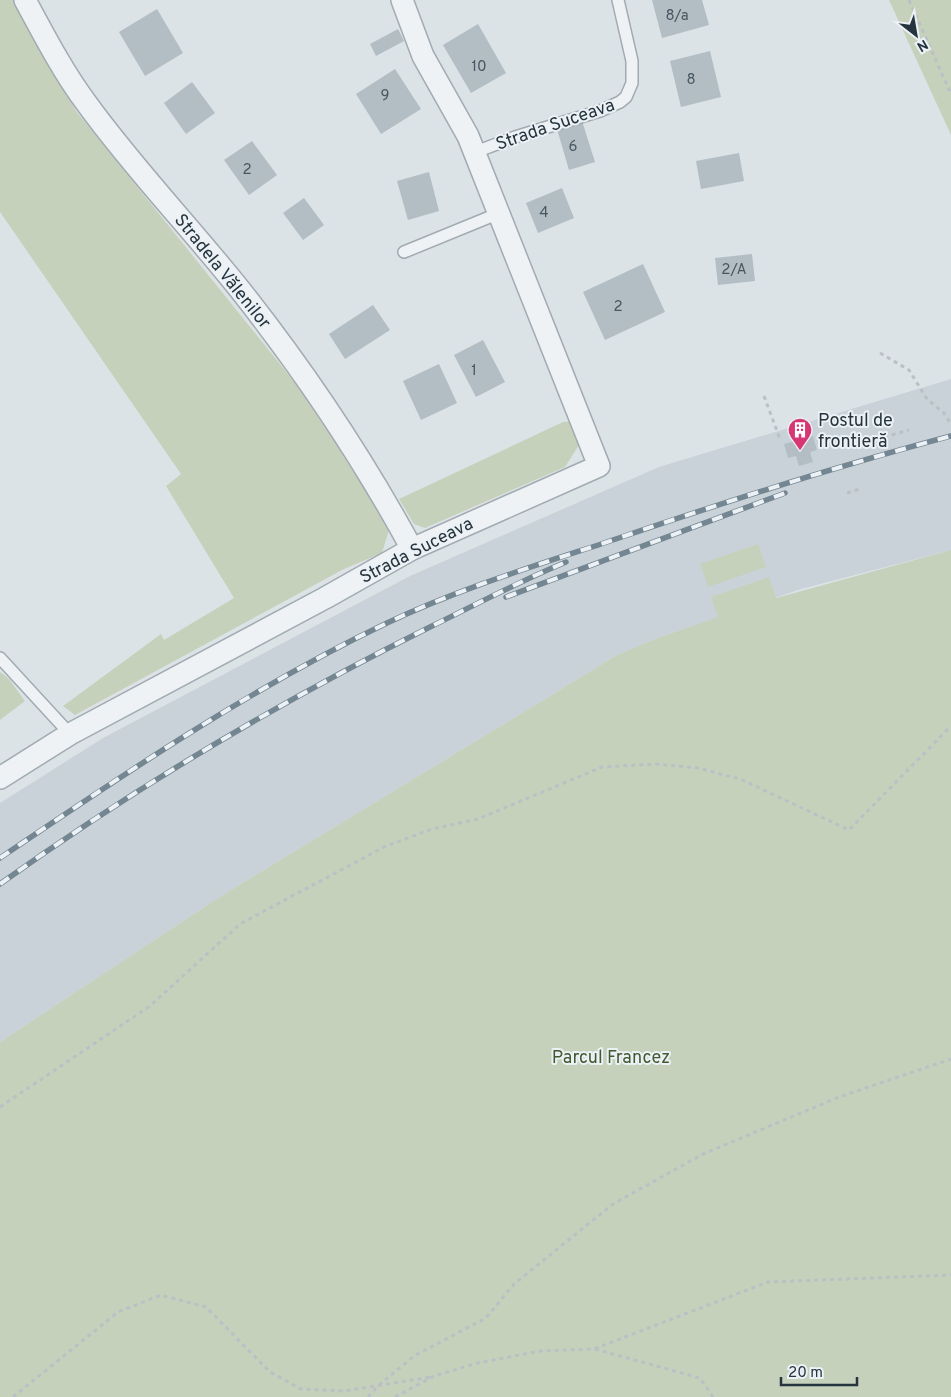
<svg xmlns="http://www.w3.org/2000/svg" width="951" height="1397" font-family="Overpass,sans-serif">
	<rect width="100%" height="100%" fill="#dce3e7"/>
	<!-- built -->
	<polygon fill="#c9d2d9" points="951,379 951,550 801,589 655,639 617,655 218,898 0,1042 0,803 103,738 410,576 659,467"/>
	<!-- green -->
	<g fill="#c6d1bc">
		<polygon points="0,0 15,0 76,111 322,416 389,530 382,553 344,569 75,715 63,706 161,634 164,640 234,598 166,486 181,474 0,212"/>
		<polygon points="889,0 951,0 951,135"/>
		<polygon points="573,421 579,445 565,467 425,528 414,524 399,499 563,422"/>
		<polygon points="758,544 766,567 708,587 700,564"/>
		<polygon points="951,550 951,1397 0,1397 0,1042 218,898 617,655 655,639 718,617 711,597 769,577 776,598"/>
		<polygon points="0,672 9,679 25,701 0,720"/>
	</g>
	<!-- building -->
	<g fill="#b2bdc4">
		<polygon points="652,0 702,0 709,25 662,38"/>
		<polygon points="157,9 183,53 145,76 119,32"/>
		<polygon points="478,24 506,73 471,93 443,45"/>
		<polygon points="398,29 404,41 376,56 370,44"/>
		<polygon points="710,51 721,97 681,107 670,61"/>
		<polygon points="395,69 421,109 381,134 356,94"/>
		<polygon points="192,82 215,113 186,134 164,103"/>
		<polygon points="582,121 595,162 569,170 557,129"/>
		<polygon points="252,141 277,175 249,195 224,160"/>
		<polygon points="739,153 744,181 701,189 696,161"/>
		<polygon points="429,172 439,211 408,220 397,181"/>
		<polygon points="562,188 574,218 538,233 526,203"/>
		<polygon points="304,198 324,225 303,240 283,213"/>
		<polygon points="752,254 755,281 718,285 715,258"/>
		<polygon points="643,264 665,312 605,340 583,292"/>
		<polygon points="373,305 390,330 345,359 329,334"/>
		<polygon points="483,340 505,382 476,397 454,355"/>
		<polygon points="439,364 457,403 421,420 403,381"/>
		<polygon points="813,436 817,450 810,452 813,462 799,466 796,456 788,458 784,444"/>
	</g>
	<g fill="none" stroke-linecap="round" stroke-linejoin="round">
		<defs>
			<g id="service">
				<polyline points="473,153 515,137 600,111 620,102 626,97 632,83 632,61 618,0"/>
				<polyline points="404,252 497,214"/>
				<polyline points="0,658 70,734"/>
			</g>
			<g id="minor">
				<path d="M25 0C44 35 63 72 87 104 134 169 191 228 241 291 305 372 362 457 412 549"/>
				<polyline points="0,778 70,734 325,598 412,549 599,466 468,136 423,56 402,0"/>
			</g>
		</defs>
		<!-- service casing -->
		<use href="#service" stroke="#a1abb1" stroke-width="14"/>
		<!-- minor casing -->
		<use href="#minor" stroke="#a1abb1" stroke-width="24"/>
		<!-- path -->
		<g stroke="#bac1c5" stroke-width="3" stroke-dasharray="4 4" stroke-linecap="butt">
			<polyline points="909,0 951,94"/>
			<polyline points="880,353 909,370 927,399 944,413 951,424"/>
			<polyline points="764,396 780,439"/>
			<polyline points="884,437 909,430"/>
			<polyline points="847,493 860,489"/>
			<polyline points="0,1107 150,1006 240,924 384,847 432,829 478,819 602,767 656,764 698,768 740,779 849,830 951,726"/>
			<polyline points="595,1349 700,1378 713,1397"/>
			<polyline points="13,1397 118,1312 161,1295 206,1307 270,1372 301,1389 344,1391 431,1377"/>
			<polyline points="368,1397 378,1386 414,1356 486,1318 514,1284 613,1204 703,1154 839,1097 951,1059"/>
			<polyline points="395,1397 434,1376 478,1363 540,1351 594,1349 768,1282 951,1275"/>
		</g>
		<!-- service -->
		<use href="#service" stroke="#eef2f5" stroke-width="11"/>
		<!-- minor -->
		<use href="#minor" stroke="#eef2f5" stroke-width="21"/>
		<defs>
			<g id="rail">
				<polyline points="506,597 785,493"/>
				<path d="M0 858C124 774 251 688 387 623 456 590 531 567 604 543 718 504 834 467 951 436"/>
				<path d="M0 884C136 787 281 701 430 627 475 605 520 581 566 562"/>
			</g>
		</defs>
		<!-- rail casing -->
		<use href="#rail" stroke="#748691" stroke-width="5.5"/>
		<!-- rail -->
		<use href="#rail" stroke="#ebf1f5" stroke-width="4" stroke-dasharray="11" stroke-linecap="butt"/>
	</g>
	<!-- icons -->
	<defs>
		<symbol id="building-pin" viewBox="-11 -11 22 30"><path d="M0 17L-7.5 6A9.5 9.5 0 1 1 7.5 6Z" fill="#d63673" stroke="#ebf1f5"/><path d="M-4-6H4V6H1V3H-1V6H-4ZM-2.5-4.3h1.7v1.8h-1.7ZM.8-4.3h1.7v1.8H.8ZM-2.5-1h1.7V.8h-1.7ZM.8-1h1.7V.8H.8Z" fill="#fff"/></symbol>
	</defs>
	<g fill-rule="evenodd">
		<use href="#building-pin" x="786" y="416" width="28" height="38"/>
	</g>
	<g text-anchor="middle" stroke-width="4" stroke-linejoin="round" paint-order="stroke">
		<!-- number labels -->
		<g font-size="15" fill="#485660">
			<text x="677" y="20">8/a</text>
			<text x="479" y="71">10</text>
			<text x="691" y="84">8</text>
			<text x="385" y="100">9</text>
			<text x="573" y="151">6</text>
			<text x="247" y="174">2</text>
			<text x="544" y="217">4</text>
			<text x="734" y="274">2/A</text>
			<text x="618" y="311">2</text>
			<text x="474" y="375">1</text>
		</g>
		<!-- street labels -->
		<g font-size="18" fill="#25343e" stroke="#ebf1f5">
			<text transform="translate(555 124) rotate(-19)" y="6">Strada Suceava</text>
			<text transform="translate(223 271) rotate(51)" y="6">Stradela Vălenilor</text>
			<text transform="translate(416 550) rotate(-27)" y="6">Strada Suceava</text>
		</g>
		<!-- poi labels -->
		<g font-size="18" fill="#25343e" stroke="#ebf1f5" text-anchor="start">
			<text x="818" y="426">Postul de<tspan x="818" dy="21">frontieră</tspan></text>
		</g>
		<!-- park labels -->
		<g font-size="18" fill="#425a31" stroke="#ebf1f5">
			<text x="611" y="1063">Parcul Francez</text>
		</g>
	</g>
	<!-- north arrow -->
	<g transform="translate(916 35) rotate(149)" stroke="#ebf1f5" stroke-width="4" paint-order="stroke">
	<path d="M0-4L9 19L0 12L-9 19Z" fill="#25343e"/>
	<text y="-8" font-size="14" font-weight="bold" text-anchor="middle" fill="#25343e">N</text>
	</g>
	<!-- scale -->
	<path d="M781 1377v8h76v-8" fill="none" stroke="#25343e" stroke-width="2.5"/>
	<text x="788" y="1377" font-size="15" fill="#25343e" stroke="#ebf1f5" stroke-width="4" paint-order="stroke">20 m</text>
</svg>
